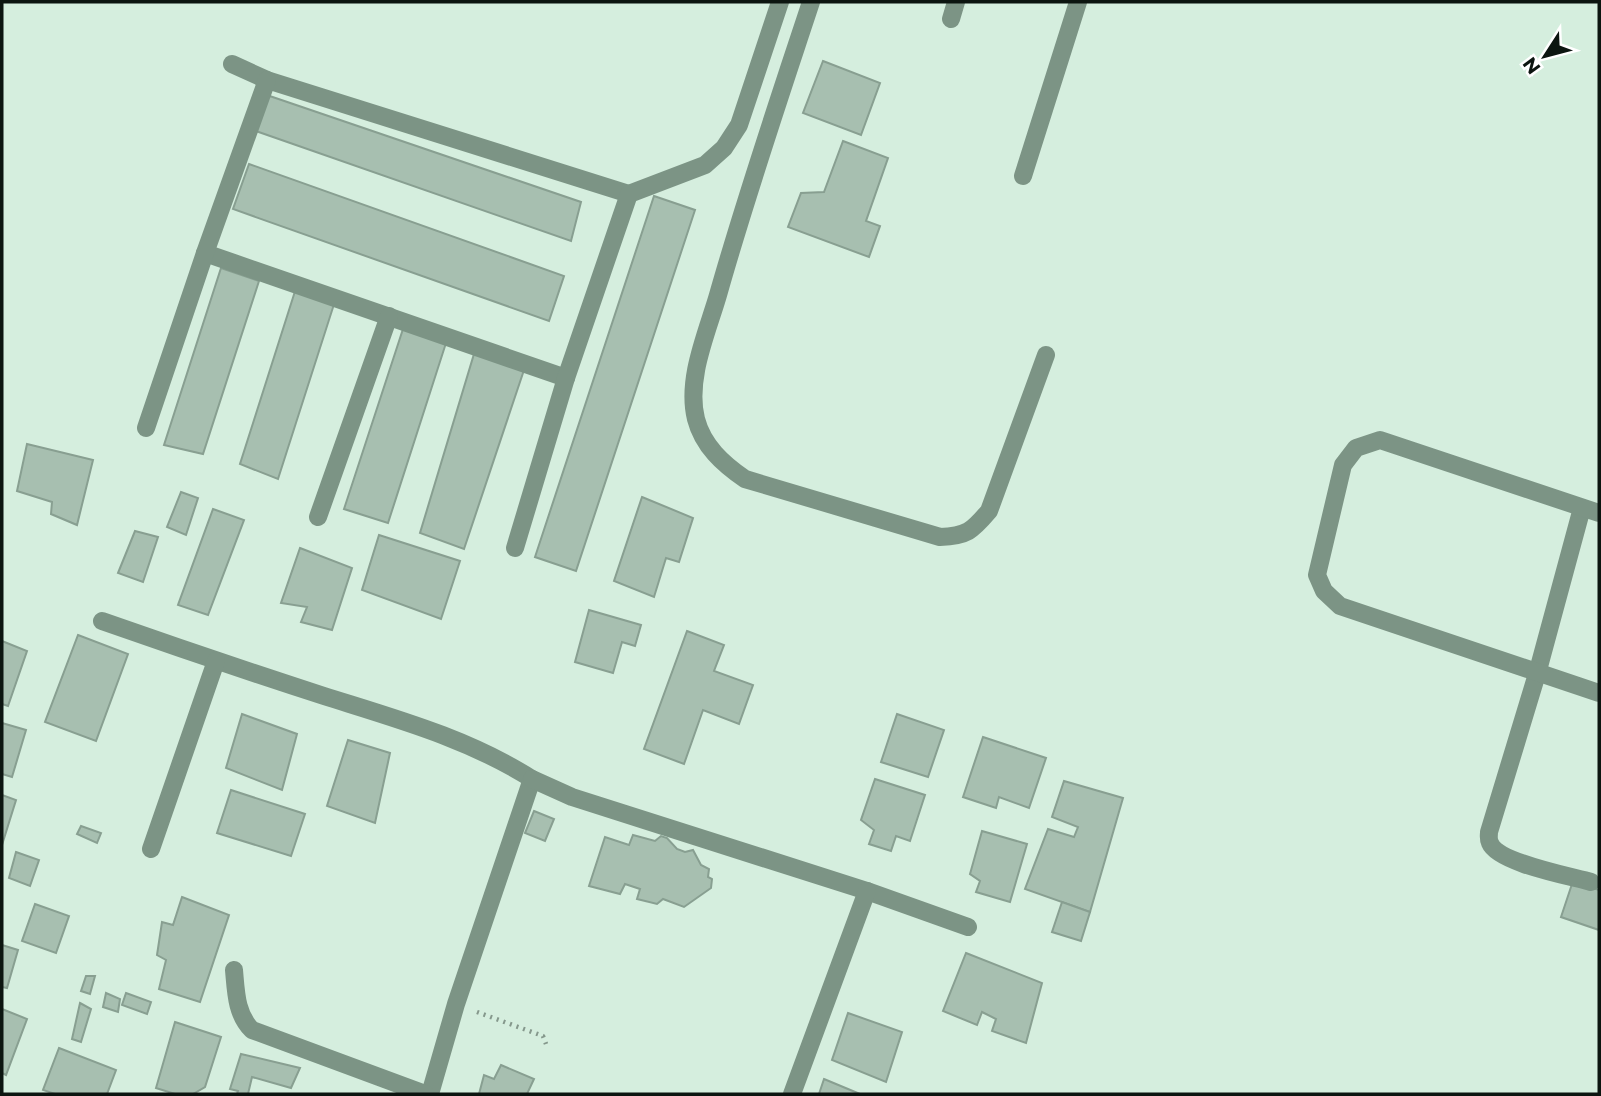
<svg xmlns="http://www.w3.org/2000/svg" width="1601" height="1096" font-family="Montserrat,sans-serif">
	<rect width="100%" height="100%" fill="#d5eede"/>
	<!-- building -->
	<g fill="#a7bfb0" stroke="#889f91" stroke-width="2">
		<polygon points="823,61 880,83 861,135 803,113"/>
		<polygon points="255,91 581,202 571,241 250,129"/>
		<polygon points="843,141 888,158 866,221 880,226 869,257 788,227 801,193 824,192"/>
		<polygon points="249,164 564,276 549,321 233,209"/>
		<polygon points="654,196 695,210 576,571 535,557"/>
		<polygon points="221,268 259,281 203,454 164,445"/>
		<polygon points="297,285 336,298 278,479 240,464"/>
		<polygon points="403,329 446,343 388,523 344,509"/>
		<polygon points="474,354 526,364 464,549 420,533"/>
		<polygon points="27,444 93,460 77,525 51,514 52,502 17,491"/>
		<polygon points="181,492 198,498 186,535 167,527"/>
		<polygon points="642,497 693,518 679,562 666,558 654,597 614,581"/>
		<polygon points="213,509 244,520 208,615 178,605"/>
		<polygon points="135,531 158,537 143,582 118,573"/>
		<polygon points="379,535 460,561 441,619 362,590"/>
		<polygon points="300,548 352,568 332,630 301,622 307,607 281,603"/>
		<polygon points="589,610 641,625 635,646 622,642 613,673 575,662"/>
		<polygon points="687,631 724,645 714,671 753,685 739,724 703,710 684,764 644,749"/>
		<polygon points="78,635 128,654 96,741 45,722"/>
		<polygon points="2,641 27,651 8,706 2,704"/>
		<polygon points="242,714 297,734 282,790 226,768"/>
		<polygon points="897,714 944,730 928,777 881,762"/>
		<polygon points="2,723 26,730 12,777 2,774"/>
		<polygon points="983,737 1046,758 1029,808 999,797 996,808 963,797"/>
		<polygon points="348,740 390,753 375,823 327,806"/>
		<polygon points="875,779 925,795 910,841 896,836 891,851 869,844 874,830 861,820"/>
		<polygon points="1064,781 1123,798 1090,912 1025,889 1048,829 1074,837 1078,827 1052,817"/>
		<polygon points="231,790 305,814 291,856 217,833"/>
		<polygon points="2,795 16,800 2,845"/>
		<polygon points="534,811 554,819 545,841 525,833"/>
		<polygon points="81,826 101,833 97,843 77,834"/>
		<polygon points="982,831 1027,844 1010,902 976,892 980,881 970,874"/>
		<polygon points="633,835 655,841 661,836 667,838 677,849 685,852 693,850 701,865 709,869 708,877 712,879 711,888 684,907 663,899 657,904 637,899 640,889 625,884 620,894 589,886 605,837 629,845"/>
		<polygon points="16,852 39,860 30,886 9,878"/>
		<polygon points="1573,881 1599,890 1599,930 1561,917"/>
		<polygon points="182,897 229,915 200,1002 159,989 166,960 157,955 162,922 173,925"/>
		<polygon points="1062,902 1090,912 1081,941 1052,932"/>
		<polygon points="35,904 69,916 56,953 22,941"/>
		<polygon points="2,945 18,950 7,988 2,987"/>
		<polygon points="966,953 1042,983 1026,1043 992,1031 996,1019 982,1012 977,1025 943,1011"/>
		<polygon points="86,976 95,976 90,994 81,991"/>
		<polygon points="106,993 120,999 118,1012 103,1007"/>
		<polygon points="126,993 151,1002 147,1014 122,1005"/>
		<polygon points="80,1003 91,1009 81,1042 72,1039"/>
		<polygon points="2,1009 27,1019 6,1075 2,1073"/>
		<polygon points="848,1013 902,1032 886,1082 832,1060"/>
		<polygon points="175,1022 221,1037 205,1087 193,1094 175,1094 156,1088"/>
		<polygon points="59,1048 116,1070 107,1094 55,1094 43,1090"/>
		<polygon points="241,1054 300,1068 291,1088 252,1077 248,1094 237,1094 238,1091 230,1089"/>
		<polygon points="501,1065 534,1079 527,1094 479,1094 484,1075 494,1079"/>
		<polygon points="824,1079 860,1094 819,1094"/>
	</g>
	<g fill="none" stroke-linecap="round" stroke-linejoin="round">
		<!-- path -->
		<polyline stroke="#85988c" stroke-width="4.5" stroke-dasharray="2 5" stroke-linecap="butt" points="477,1012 543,1036 546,1044"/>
		<!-- minor -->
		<g stroke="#7c9485" stroke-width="18">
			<path d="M811 2C779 99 746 196 718 295 707 333 686 379 696 419 703 446 723 464 745 479L940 537C967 536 972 531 989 511L1046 355"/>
			<polyline points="951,19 956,2"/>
			<polyline points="232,64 267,80 629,194"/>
			<polyline points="1023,176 1078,2"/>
			<polyline points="205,253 566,378"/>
			<polyline points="146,428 205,253 267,80"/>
			<path d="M1582 508 1537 674 1489 832C1489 835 1488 839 1490 843 1498 863 1570 876 1591 882"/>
			<polyline points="1599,513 1380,440 1356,448 1343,465 1317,575 1324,591 1340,606 1599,693"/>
			<polyline points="318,517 389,316"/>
			<polyline points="515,548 566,378 629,194 705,165 724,148 739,125 780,2"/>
			<path d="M102 621C176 647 250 672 324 696 397 719 467 738 532 779L456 1004 430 1094"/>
			<polyline points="532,779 572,797 867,891 968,927"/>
			<polyline points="151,849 216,661"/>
			<path d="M234 970C236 992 236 1014 252 1030L425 1094"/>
			<polyline points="792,1094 867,891"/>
		</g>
	</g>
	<!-- border -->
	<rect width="1601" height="1096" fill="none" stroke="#0c1510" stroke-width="7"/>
	<!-- north arrow -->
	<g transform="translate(1545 56) rotate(234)" stroke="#ffffff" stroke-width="5" paint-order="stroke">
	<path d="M0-5L12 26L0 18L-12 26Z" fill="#0c1510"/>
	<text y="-10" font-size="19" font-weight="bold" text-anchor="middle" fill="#0c1510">N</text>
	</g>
</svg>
